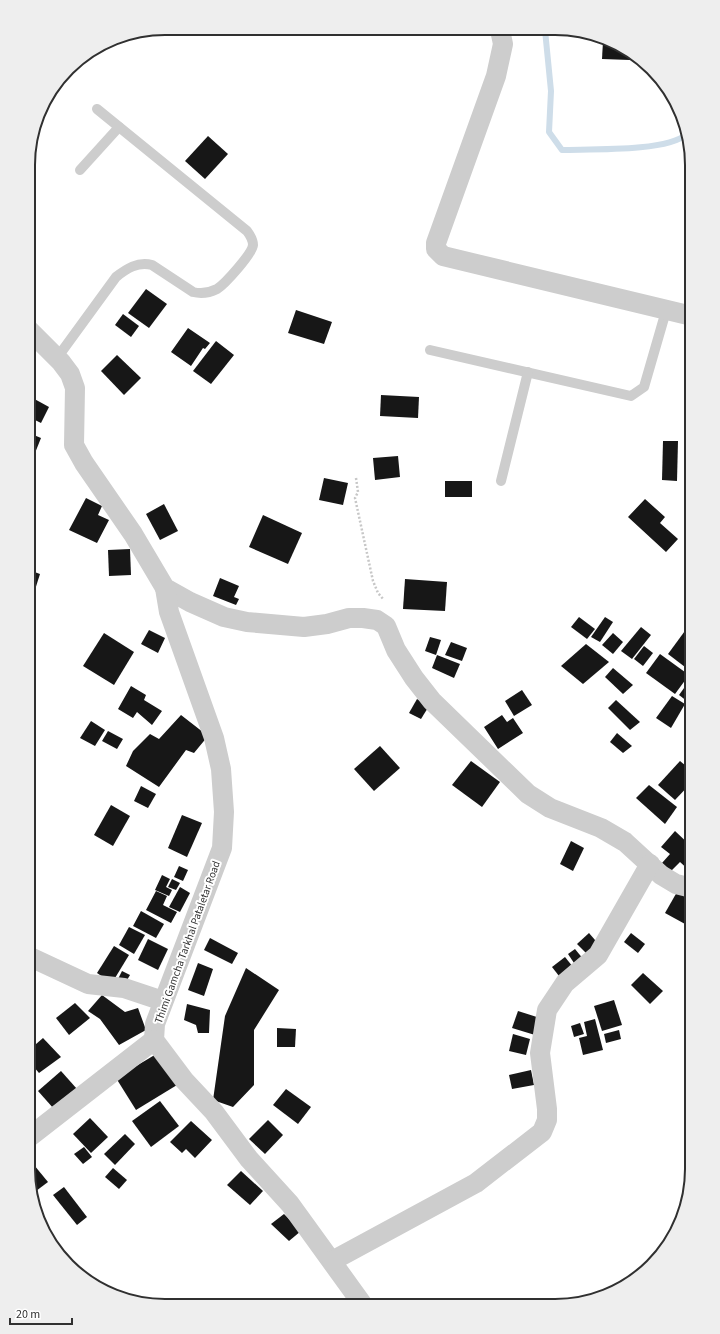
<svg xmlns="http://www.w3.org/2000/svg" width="720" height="1334" font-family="'Source Sans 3',sans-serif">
	<rect width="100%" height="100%" fill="#fff"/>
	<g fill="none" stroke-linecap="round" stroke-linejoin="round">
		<!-- stream -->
		<path stroke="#cedde9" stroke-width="6" d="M545 30 551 91 549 132 562 150C590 149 667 152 687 134"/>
	</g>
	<!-- building -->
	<g fill="#171717">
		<polygon points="603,41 630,54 630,60 602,59"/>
		<polygon points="208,136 228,154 205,179 185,161"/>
		<polygon points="146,289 167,304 149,328 128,313"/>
		<polygon points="296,310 332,322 324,344 288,333"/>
		<polygon points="123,314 139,326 131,337 115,325"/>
		<polygon points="188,328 210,343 205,349 203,348 191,366 171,352"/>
		<polygon points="216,341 234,355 211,384 193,371"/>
		<polygon points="117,355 141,378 124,395 101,371"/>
		<polygon points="381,395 419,397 418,418 380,416"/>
		<polygon points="29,396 49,407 41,423 29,417"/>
		<polygon points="29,433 41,438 29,468"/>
		<polygon points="663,441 678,441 677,481 662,480"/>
		<polygon points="398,456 400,477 375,480 373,458"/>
		<polygon points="324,478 348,483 343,505 319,500"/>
		<rect x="445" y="481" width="27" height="16"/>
		<polygon points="86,498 102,506 98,515 109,520 97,543 69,530"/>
		<polygon points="645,499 665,517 660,523 678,539 666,552 628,517"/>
		<polygon points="164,504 178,531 160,540 146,514"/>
		<polygon points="263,515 302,533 288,564 249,547"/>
		<polygon points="130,549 131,575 109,576 108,550"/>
		<polygon points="29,570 40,574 32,599 29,598"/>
		<polygon points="220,578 239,586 234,597 239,599 236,605 213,596"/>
		<polygon points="405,579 447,582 445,611 403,609"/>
		<polygon points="579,617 595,629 587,639 571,627"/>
		<polygon points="605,617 613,622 600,642 591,637"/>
		<polygon points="690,624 692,625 692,658 685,667 668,654"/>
		<polygon points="641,627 651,635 632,659 621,651"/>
		<polygon points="149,630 165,638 158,653 141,644"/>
		<polygon points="104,633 134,652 114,685 83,666"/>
		<polygon points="613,633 623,642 613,654 602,645"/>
		<polygon points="430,637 441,640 436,655 425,651"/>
		<polygon points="451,642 467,648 462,661 445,655"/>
		<polygon points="586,644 609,662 583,684 561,666"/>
		<polygon points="644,646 653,653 643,666 634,659"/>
		<polygon points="660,654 689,675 675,694 646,673"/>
		<polygon points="437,655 460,664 454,678 432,668"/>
		<polygon points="613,668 633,685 623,694 605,677"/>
		<polygon points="692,677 692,705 679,695"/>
		<polygon points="131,686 146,695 144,700 162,711 152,725 137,712 133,718 118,709"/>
		<polygon points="522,690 532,705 514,716 505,701"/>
		<polygon points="672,696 685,704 671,728 656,718"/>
		<polygon points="417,699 429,706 421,719 409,713"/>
		<polygon points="616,700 640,722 630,730 608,708"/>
		<polygon points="181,715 208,736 194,753 186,750 159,787 126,766 133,751 150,734 159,739"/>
		<polygon points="502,715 507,722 513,718 523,733 498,749 484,727"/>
		<polygon points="91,721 105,730 95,746 80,738"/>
		<polygon points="108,731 123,739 117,749 102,741"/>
		<polygon points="617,733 632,746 623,753 610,742"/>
		<polygon points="380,746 400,768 374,791 354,769"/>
		<polygon points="471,761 500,782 482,807 452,785"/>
		<polygon points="680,761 692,771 692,782 675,800 658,785"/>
		<polygon points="649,785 677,807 665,824 636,798"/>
		<polygon points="141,786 156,794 148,808 134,801"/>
		<polygon points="111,805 130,816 113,846 94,835"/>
		<polygon points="182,815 202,823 187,857 168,848"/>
		<polygon points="675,831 692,847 692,873 680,862 671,871 662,863 670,854 661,847"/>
		<polygon points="571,841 584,848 573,871 560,864"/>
		<polygon points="179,866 188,870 183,881 174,877"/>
		<polygon points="162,875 170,879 166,887 172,890 169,896 155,890"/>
		<polygon points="172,879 180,883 176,890 168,887"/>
		<polygon points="180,887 190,893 180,912 169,907"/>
		<polygon points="156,891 167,896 163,905 177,912 171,923 146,910"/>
		<polygon points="677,892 692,899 692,910 685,924 665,913"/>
		<polygon points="141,911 164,924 156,938 133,926"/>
		<polygon points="129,927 145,935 134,954 119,945"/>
		<polygon points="589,933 601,947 590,957 577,944"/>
		<polygon points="631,933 645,944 638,953 624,942"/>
		<polygon points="210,938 238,953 232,964 204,950"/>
		<polygon points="148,939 168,949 158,970 138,960"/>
		<polygon points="114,946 129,955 112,983 97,973"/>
		<polygon points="575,949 584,960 576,966 568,954"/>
		<polygon points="565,957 573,967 559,976 552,967"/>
		<polygon points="198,963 213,969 204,996 188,990"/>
		<polygon points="246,968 279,990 254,1030 254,1085 233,1107 213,1100 225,1016"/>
		<polygon points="122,971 130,975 123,987 116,983"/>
		<polygon points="643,973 663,991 650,1004 631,985"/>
		<polygon points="102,995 125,1012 138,1008 146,1030 119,1045 100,1019 88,1011"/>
		<polygon points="614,1000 622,1025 602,1031 594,1006"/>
		<polygon points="75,1003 90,1018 69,1035 56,1018"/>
		<polygon points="187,1004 210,1010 209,1033 198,1033 196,1025 184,1020"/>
		<polygon points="518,1011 540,1018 535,1035 512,1028"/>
		<polygon points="595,1019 603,1050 583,1055 579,1038 587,1036 584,1022"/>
		<polygon points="580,1023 584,1034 574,1037 571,1026"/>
		<polygon points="277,1028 296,1029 295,1047 277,1047"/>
		<polygon points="619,1030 621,1039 606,1043 604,1034"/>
		<polygon points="513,1034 530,1039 526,1055 509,1051"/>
		<polygon points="43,1038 61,1057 39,1073 28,1060 28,1051"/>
		<polygon points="158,1053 177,1085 136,1110 116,1078"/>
		<polygon points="531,1070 534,1085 512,1089 509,1075"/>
		<polygon points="61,1071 77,1089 54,1109 38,1091"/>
		<polygon points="286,1089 311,1107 298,1124 273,1105"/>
		<polygon points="160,1101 179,1126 151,1147 132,1121"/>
		<polygon points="90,1118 108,1137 91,1153 73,1134"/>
		<polygon points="268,1120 283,1135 265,1154 249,1139"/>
		<polygon points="191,1121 212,1140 195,1158 186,1149 182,1153 170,1142"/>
		<polygon points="125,1134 135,1144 115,1165 104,1154"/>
		<polygon points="84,1147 92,1157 83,1164 74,1154"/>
		<polygon points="34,1165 48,1182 32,1194 28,1169"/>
		<polygon points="113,1168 127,1180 119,1189 105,1177"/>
		<polygon points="241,1171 263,1191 250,1205 227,1185"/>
		<polygon points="64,1187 87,1217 77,1225 53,1195"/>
		<polygon points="284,1214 301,1231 289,1241 271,1224"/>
	</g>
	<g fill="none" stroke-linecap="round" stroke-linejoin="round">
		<!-- path -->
		<polyline stroke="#c7c7c7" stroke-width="2.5" stroke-dasharray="2 2" stroke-linecap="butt" points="356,478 358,492 355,498 373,581 378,593 384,600"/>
		<!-- service -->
		<g stroke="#cdcdcd" stroke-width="10">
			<polyline points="80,170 119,127"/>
			<polyline points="430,350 631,396 644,387 666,311"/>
			<path d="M57 358 116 277C126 269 138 261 152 265L193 292C201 294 209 293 217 289 225 284 252 254 253 245 253 239 250 235 247 231L97 109"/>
			<polyline points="501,481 528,372"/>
		</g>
		<!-- minor -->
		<g stroke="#cdcdcd" stroke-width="20">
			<polyline points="500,30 503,44 496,76 436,243 436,249 443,256 692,316"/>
			<polyline points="29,330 61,362 70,374 75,388 74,445 84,463 133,534 165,588 190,602 224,617 247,622 304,627 327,624 349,618 363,618 377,620 386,626 396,650 414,678 432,701 528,794 550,808 601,828 625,842 661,875 676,884 692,888"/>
			<polyline points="165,588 169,612 214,738 221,769 224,812 222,848 155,1024 154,1040 184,1080 214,1112 249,1159 290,1204 363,1305"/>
			<polyline points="28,956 88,984 124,988 163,1001"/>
			<polyline points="28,1138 154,1040"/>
			<polyline points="332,1261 476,1183 542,1132 547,1120 547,1109 540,1053 547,1010 565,983 598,955 650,864"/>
		</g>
	</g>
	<g text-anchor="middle" stroke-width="4" stroke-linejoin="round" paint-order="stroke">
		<!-- street labels -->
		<g font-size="11" fill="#303030" stroke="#fff">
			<text transform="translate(187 942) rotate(-70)" y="4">Thimi Gamcha Tarkhal Pataletar Road</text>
		</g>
	</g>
	<!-- crop -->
	<path d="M0 0H720V1334H0ZM165 35H555A130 130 0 0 1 685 165V1169A130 130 0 0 1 555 1299H165A130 130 0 0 1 35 1169V165A130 130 0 0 1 165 35Z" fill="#eee" fill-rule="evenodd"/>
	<path fill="none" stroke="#303030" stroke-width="2" d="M165 35H555A130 130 0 0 1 685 165V1169A130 130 0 0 1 555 1299H165A130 130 0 0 1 35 1169V165A130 130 0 0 1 165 35Z"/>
	<!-- scale -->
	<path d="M10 1318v6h62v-6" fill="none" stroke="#303030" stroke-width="2"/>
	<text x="16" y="1318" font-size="12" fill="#303030" stroke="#ffffff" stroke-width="3" paint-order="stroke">20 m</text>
</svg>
